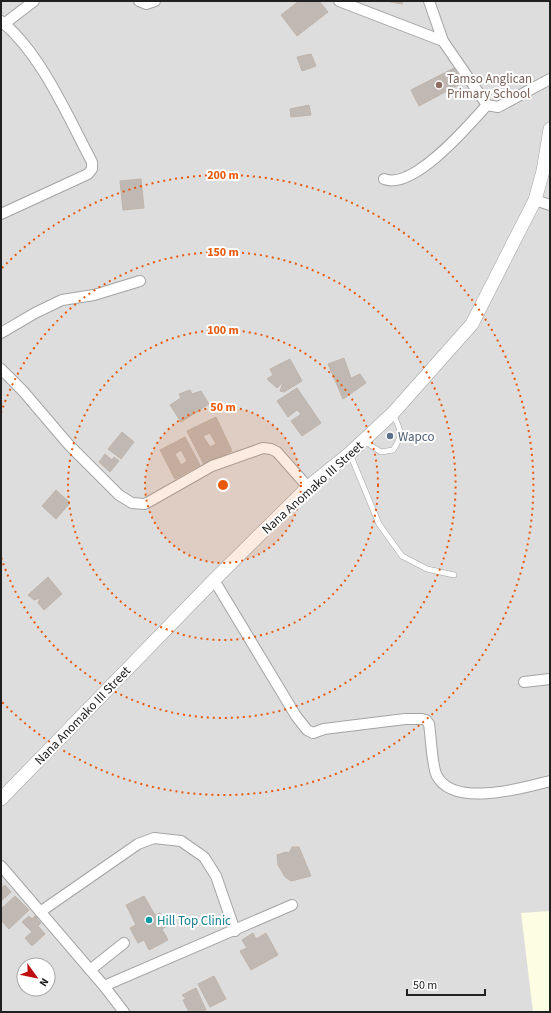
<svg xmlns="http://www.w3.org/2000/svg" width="551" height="1013" font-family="'Source Sans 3',sans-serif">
	<rect width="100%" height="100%" fill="#f0ede7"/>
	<!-- residential -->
	<path fill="#dedddd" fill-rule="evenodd" d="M1 1H550V1012H1ZM24 965H48V989H24Z"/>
	<!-- education -->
	<polygon fill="#fdfde3" points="550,911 550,1012 533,1012 521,913"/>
	<!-- building -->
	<g fill="#c0b9b3" stroke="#c0b4aa" fill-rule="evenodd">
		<polygon points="299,1 319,1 328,12 297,36 281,15"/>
		<polygon points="386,1 403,1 402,4"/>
		<polygon points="311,54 316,66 302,71 297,57"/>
		<polygon points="454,68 462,83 419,106 411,90"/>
		<polygon points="309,105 311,115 291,117 290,109"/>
		<polygon points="141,179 144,208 123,210 120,181"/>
		<polygon points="344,358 351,378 360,374 366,383 343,399 328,364"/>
		<polygon points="290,359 302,381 284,392 280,391 283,382 277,388 267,379 273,375 270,369"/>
		<polygon points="297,388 321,423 302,436 291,421 301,414 297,410 288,417 277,401"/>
		<polygon points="190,390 192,394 201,391 209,404 181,422 170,405 181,398 179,394"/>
		<path d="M216 417 232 451 204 465 187 431ZM210 433 216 444 210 447 203 436Z"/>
		<polygon points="122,432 134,442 121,459 108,449"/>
		<path d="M185 437 200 465 175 479 160 450ZM181 450 187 461 181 465 175 454Z"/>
		<polygon points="105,454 112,460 114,457 119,461 110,472 99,462"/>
		<polygon points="56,490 70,503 56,519 42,506"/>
		<polygon points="48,577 62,594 44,610 38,603 40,598 34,600 28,595"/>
		<polygon points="292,847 299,847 311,876 291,881 285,877 278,865 277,855 286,852 289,853"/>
		<polygon points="5,885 11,892 1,901 1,888"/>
		<polygon points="15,896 29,910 9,929 1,920 1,909"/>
		<polygon points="144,896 155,915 160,913 167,926 162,929 168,940 149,950 144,940 138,943 130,928 136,925 126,905"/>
		<polygon points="29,916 32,919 35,916 41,923 38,926 45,934 32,946 25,938 32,932 22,922"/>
		<polygon points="253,933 256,939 266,933 278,955 251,970 240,951 247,948 242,940"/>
		<polygon points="214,976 226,999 210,1007 198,984"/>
		<polygon points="196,988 206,1010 201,1012 189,1012 183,1000 186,999 182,995"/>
	</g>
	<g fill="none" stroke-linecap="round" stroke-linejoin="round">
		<defs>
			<g id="service">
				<path d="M364 441 381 452 393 450C404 434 401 431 393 414"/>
				<polyline points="350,454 379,524 402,556 427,569 454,575"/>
			</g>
			<g id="minor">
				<polyline points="139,1 146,4 155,1"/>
				<polyline points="339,1 443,41"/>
				<polyline points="429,1 443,41 487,105 498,107 550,79"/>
				<path d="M1 21C41 53 68 117 92 162V169L88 174 1 214"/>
				<polyline points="4,24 34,1"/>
				<path d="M384 179C413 191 469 125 487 105"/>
				<polyline points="535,200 550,205"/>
				<polyline points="1,333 35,313 62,300 94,295 140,281"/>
				<polyline points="1,369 23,391 69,445 119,495 132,503 145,504 212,466 263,448 271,449 277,452 308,487"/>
				<path d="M214 580 296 716 307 730 313 733 324 729 405 719H422L426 720 429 724C431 736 432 768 437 776 454 808 523 788 550 781"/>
				<polyline points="524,682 550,679"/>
				<polyline points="1,866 104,986 124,1012"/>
				<polyline points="40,912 138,844 154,838 181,841 204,857 216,876 235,931"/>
				<polyline points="90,970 124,943"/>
				<polyline points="104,986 292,905"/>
			</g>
			<polyline id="tertiary" points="1,799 214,580 308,487 350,453 393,413 472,324 535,200 543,171 550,129"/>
		</defs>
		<!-- service casing -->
		<use href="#service" stroke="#a4a4a4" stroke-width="6"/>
		<!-- minor casing -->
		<use href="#minor" stroke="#a4a4a4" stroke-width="12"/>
		<!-- tertiary casing -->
		<use href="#tertiary" stroke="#a4a4a4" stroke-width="14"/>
		<!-- service -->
		<use href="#service" stroke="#fff" stroke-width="5"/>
		<!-- minor -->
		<use href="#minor" stroke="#fff" stroke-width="10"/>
		<!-- tertiary -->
		<use href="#tertiary" stroke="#fff" stroke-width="13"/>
	</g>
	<!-- distance rings -->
	<circle cx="223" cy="485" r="78" fill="#e8590c" fill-opacity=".12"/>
	<g fill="none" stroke="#e8590c" stroke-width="2" stroke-dasharray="2 4">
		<circle cx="223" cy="485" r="78"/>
		<circle cx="223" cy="485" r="155"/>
		<path d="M1 413A233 233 0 1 1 1 557"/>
		<path d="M2 268A310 310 0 1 1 2 702"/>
	</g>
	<!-- markers -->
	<circle fill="#8d6e63" stroke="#fff" stroke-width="1.5" cx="439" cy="85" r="4"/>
	<circle fill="#5c6f8a" stroke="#fff" stroke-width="1.5" cx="390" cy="436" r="4"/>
	<circle fill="#0f9aa8" stroke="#fff" stroke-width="1.5" cx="149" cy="920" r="4"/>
	<g text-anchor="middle" stroke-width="4" stroke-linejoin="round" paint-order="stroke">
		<!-- education labels -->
		<g font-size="13" fill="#785e54" stroke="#fff" text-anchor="start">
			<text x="447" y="83">Tamso Anglican<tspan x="447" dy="15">Primary School</tspan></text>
		</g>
		<!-- service labels -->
		<g font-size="13" fill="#4e5e75" stroke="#fff" text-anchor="start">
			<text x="398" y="441">Wapco</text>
		</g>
		<!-- street labels -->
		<g font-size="13" fill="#202020" stroke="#fff">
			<text transform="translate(312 487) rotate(-42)" y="5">Nana Anomako III Street</text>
			<text transform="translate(82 715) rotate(-46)" y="5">Nana Anomako III Street</text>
		</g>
		<!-- culture labels -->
		<g font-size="13" fill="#0d838f" stroke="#fff" text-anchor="start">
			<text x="157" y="925">Hill Top Clinic</text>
		</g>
	</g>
	<circle cx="223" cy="485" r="6" fill="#e8590c" stroke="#fff" stroke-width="2"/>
	<g font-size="12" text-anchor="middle" font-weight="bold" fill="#e8590c" stroke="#fff" stroke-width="4" stroke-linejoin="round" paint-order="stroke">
		<text x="223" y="179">200 m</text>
		<text x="223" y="256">150 m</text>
		<text x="223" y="334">100 m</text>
		<text x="223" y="411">50 m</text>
	</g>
	<!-- border -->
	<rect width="551" height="1013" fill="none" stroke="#202020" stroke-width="4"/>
	<!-- north arrow -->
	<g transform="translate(36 977) rotate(123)"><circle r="19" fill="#ffffff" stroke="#a6a6a6"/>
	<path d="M0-3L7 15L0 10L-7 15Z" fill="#c00f10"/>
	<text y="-6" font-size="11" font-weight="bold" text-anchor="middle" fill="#202020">N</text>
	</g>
	<!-- scale -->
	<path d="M407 989v6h78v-6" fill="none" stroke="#202020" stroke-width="2"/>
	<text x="413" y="989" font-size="12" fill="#202020" stroke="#ffffff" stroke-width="3" paint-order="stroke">50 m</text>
</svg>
